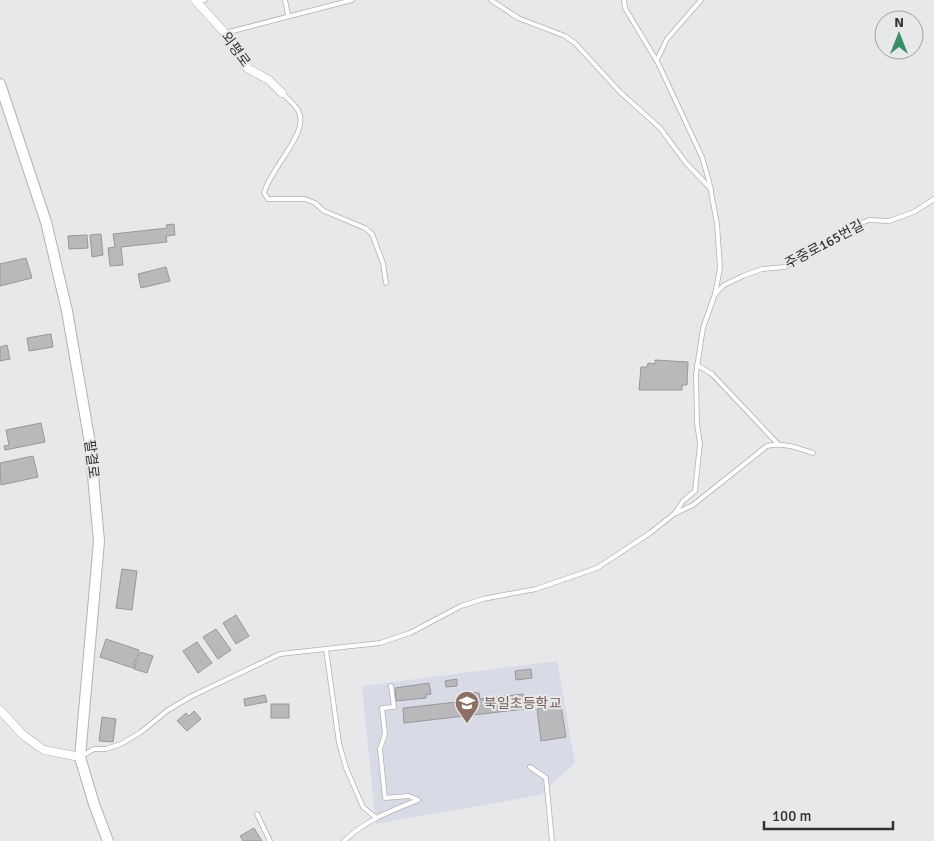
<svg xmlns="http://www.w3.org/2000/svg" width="934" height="841" font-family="Signika,'Noto Sans KR',sans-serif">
	<rect width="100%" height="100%" fill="#e7e8ea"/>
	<!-- built -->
	<polygon fill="#d8dbe5" points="557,661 575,763 540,795 376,824 362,686"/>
	<!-- building -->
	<g fill="#b9b8bb" stroke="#98979a">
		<polygon points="174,224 175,235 166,236 167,242 121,247 123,265 110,266 108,248 115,247 113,234 167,228 166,225"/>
		<polygon points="101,234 103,255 92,257 90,235"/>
		<polygon points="87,235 88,248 69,249 68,236"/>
		<polygon points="26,258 32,278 0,286 0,264"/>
		<polygon points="166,267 170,281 141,288 138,274"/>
		<polygon points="51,334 53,347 29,351 27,338"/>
		<polygon points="7,345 10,359 0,361 0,347"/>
		<polygon points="655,360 688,362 687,385 682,385 682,390 639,390 641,367 647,367 648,363 655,364"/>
		<polygon points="41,423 45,442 5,450 4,446 9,445 6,430"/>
		<polygon points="33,456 38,477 1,485 0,463"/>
		<polygon points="122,569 137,571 132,610 116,608"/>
		<polygon points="236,615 249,636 236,644 223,623"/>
		<polygon points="216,629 231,650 218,659 203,637"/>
		<polygon points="106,639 139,650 133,668 100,657"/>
		<polygon points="197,642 212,663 198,673 183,651"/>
		<polygon points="140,652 153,656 147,673 134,669"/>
		<polygon points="531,669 532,678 516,680 515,671"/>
		<polygon points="457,679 457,686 446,687 445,681"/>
		<polygon points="429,683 431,694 426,695 426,698 396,701 395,688"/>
		<polygon points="465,692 479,693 480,699 523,694 525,709 404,723 403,708 466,701"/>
		<polygon points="265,695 267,702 245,706 244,699"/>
		<rect x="271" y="704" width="18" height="14"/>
		<polygon points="561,706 566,737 541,741 537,709"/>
		<polygon points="194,711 201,719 187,731 177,721 186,713 189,716"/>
		<polygon points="102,717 116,719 113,742 99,741"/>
		<polygon points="254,828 262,841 243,841 240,836"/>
	</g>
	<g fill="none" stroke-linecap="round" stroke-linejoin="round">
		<defs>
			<g id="service">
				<polyline points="285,0 288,15"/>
				<polyline points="491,0 518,18 565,36 575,43 620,92 660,128 686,163 711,189"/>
				<polyline points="624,0 625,8 658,63 702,157 709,181 717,224 720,268 715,294 703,328 696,374 697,423 700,444 695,491 683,501 675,513"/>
				<polyline points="196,2 205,0"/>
				<polyline points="225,33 352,0"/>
				<polyline points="657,60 667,39 701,0"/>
				<path d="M282 93C287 98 294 104 298 110 311 132 270 168 264 193L268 199H305L315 203 324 211 365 228 372 234 383 263 386 283"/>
				<polyline points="715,294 724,285 743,276 762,269 785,267 848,228 869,220 889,221 914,212 934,199"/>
				<polyline points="697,365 712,374 777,443"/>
				<polyline points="326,649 339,743 346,768 363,807 375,817"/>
				<polyline points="391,686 394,707 382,708 385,734 380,749 385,798 409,796 418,800"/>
				<path d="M82 756 94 749H106L121 744 141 732 168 710 192 696 280 654 380 643 410 633 461 606 483 599 536 589 597 568 650 533 674 514 693 505 767 446C783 442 798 448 813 453"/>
				<polyline points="530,767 546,778 552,841"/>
				<polyline points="257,814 270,841"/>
				<path d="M344 841C366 820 390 811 418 800"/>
			</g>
			<g id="minor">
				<polyline points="195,0 225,33 247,68 269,80 282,93"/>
				<polyline points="0,710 23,735 44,750 80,757"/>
			</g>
			<polyline id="tertiary" points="0,84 46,222 67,311 90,443 99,541 80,757 94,804 108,841"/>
		</defs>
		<!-- service casing -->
		<use href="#service" stroke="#b1b2b4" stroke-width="5.5"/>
		<!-- minor casing -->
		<use href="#minor" stroke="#b1b2b4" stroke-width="9"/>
		<!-- tertiary casing -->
		<use href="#tertiary" stroke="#b1b2b4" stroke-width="12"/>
		<!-- service -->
		<use href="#service" stroke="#fff" stroke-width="4"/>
		<!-- minor -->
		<use href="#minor" stroke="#fff" stroke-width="8"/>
		<!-- tertiary -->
		<use href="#tertiary" stroke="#fff" stroke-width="10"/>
	</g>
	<!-- icons -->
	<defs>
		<symbol id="school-pin" viewBox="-11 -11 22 30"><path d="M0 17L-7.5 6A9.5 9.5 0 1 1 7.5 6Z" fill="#8d6e63" stroke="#e7e8ea"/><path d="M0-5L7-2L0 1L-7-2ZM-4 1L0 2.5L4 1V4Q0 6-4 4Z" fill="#fff"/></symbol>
	</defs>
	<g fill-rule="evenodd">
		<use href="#school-pin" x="453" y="689" width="28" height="38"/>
	</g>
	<g text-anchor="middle" stroke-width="4" stroke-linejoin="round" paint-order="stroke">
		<!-- street labels -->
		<g font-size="14" fill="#333334" stroke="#e7e8ea">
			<text transform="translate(236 49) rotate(54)" y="5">외평로</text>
			<text transform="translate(824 244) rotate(-28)" y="5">주중로165번길</text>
			<text transform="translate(92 459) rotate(83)" y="5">팔결로</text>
		</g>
		<!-- education labels -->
		<g font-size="14" fill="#785e54" stroke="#e7e8ea" text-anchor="start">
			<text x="484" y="708">북일초등학교</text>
		</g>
	</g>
	<!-- north arrow -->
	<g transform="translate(899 35)"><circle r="24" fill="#e7e8ea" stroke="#9fa0a1"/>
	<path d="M0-4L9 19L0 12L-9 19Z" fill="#389064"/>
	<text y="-8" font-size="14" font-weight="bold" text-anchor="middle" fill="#333334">N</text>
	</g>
	<!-- scale -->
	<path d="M764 821v8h129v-8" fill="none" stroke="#333334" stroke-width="2.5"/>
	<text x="772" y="821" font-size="15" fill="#333334" stroke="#e7e8ea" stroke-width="4" paint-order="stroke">100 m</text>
</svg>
